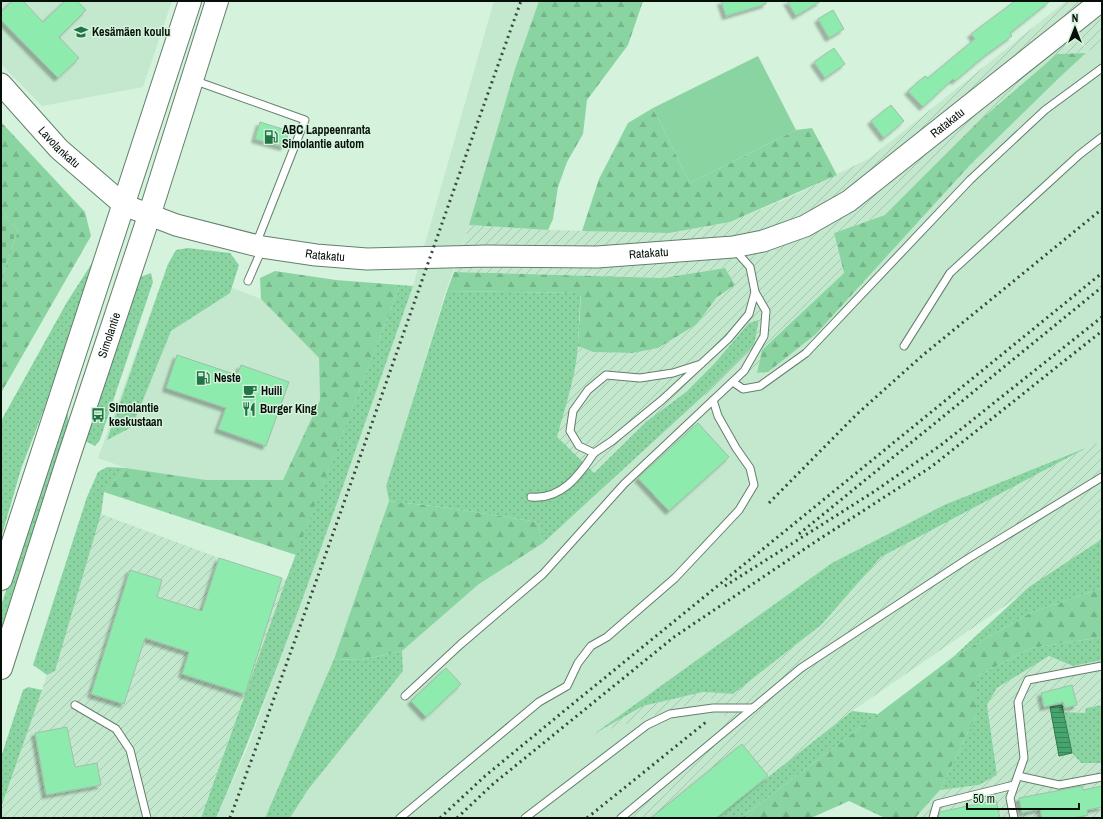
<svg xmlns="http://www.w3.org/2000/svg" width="1103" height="819" font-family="'Archivo Narrow',sans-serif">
	<defs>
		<pattern id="industrial-furrows" width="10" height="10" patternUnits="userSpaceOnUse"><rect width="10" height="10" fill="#c3e8cd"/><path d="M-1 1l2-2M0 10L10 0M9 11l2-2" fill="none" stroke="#a6c6af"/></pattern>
		<pattern id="grass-dots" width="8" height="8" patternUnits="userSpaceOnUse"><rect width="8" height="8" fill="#8ad4a2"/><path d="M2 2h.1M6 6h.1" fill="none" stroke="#76b58a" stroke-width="1.8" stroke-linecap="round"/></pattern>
		<pattern id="forest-firs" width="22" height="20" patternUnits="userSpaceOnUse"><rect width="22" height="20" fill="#8ad4a2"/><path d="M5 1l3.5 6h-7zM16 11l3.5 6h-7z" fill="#76b58a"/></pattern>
		<pattern id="cemetery-stones" width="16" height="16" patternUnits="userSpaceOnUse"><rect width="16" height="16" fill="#8ad4a2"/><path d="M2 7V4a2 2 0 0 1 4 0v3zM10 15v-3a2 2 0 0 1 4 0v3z" fill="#76b58a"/></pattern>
		<pattern id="water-rules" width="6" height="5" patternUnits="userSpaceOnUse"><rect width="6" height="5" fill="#46a56c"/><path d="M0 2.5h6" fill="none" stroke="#388557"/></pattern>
		<filter id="shadow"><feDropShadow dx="-3.5" dy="3.5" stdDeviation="1" flood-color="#0004"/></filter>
	</defs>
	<rect width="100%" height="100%" fill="#d4f2dc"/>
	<!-- built -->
	<g fill="#c3e8cd">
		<polygon points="1,1 172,1 143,87 42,106 1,64"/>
		<polygon points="494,1 539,1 515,69 469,225 446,291 386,486 389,501 334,659 265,818 216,818 249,744 314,567 413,286"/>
		<polygon points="1102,42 1102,441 944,505 832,563 596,733 710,698 728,720 616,818 290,818 307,791 403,671 402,651 479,584 543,543 703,396 757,373 768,372 816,334 970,165 1060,77 1086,53"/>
		<polygon points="168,264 261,299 319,358 320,400 283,480 206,480 126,468 98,458"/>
	</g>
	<!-- industrial -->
	<g fill="url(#industrial-furrows)">
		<polygon points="1066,1 1102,1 1102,42 1086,53 1057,54 978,122 885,215 834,233 844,273 762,350 757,373 703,396 754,345 759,320 686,392 647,421 594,473 556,437 570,390 578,346 593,352 632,353 697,324 717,297 735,285 725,268 663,278 454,272 469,225 548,230 669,233 730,222 795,195 870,158"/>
		<polygon points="1102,441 1102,539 852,711 716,818 616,818 728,720 710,698 594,734 643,706 703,692 733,694 821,625 881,557 1088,447"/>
		<polygon points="101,514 219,558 286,580 201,818 1,818 1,809 47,675 55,671"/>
		<polygon points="1049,656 1073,666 1102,660 1102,705 1086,708 1085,713 1064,712 1062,705 1059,756 1072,753 1081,763 1102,763 1102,818 915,818 940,790 979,785 997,775 987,705 997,688"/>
	</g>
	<!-- grass -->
	<g fill="url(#grass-dots)">
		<polygon points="188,248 230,253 239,265 230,293 171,331 132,427 107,440 168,264 176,250"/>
		<polygon points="96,257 44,409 21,469 1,538 1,421 67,302"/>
		<polygon points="151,273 153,282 100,440 95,446 85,441 138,278"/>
		<path d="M400 285 413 286C350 464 291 644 216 818H201L286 580Z"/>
		<path d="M447 291 581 293C579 311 579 328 578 345 576 376 565 407 557 437L594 473 647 421 686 392 715 363 749 323 759 320 754 345 703 396 543 543 538 522 449 508 389 501 386 486Z"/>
		<polygon points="68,403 68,429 1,636 1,606"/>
		<polygon points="1088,447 881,557 821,625 733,694 703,692 643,706 594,734 832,563 944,505"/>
		<polygon points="107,467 126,468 104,492 101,514 55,671 47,675 33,665 87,497 98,472"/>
		<polygon points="1102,539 1102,588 1032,612 953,657 1029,587"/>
		<polygon points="1102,637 1102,660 1073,666 1049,656 997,688 987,705 997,775 979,785 940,790 977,714 977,676 1032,648"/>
		<polygon points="402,651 403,671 307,791 290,818 265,818 334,659 361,660"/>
		<polygon points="28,687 42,690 1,808 1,757 23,690"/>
		<polygon points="1102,705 1102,763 1081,763 1072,753 1064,712 1085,713 1086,708"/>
		<polygon points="852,711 878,714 741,818 716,818"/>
	</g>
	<!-- forest -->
	<g fill="url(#forest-firs)">
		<polygon points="539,1 643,1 628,45 587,100 583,134 567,162 558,187 553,219 548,230 469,225 515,69"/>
		<polygon points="1086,53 1060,77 970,165 816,334 768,372 757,373 762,350 844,273 834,233 885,215 978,122 1057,54"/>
		<polygon points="653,108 690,183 796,130 812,128 837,175 730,222 669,233 582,231 599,179 628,123"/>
		<polygon points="1,122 85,212 91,236 1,393 1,282 18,230 1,212"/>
		<polygon points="725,268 735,285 717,297 697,324 658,348 632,353 593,352 578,346 581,293 447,291 454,272 663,278"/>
		<polygon points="275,271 336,280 400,285 296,555 104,492 126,468 206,480 283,480 320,400 319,358 261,299 260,278"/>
		<polygon points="389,501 449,508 538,522 543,543 479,584 402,651 361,660 334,659"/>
		<polygon points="1102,588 1102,637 1032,648 977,676 977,714 940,790 915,818 885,818 849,801 811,818 741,818 953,657 1032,612"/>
	</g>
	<!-- cemetery -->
	<polygon fill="url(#cemetery-stones)" points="1,212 18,230 1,282"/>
	<!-- garden -->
	<polygon fill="#8ad4a2" points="758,56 796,130 690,183 653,108"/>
	<!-- water -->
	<polygon fill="url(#water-rules)" stroke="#33784e" points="1062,705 1072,753 1059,756 1050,707"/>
	<!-- building -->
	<g fill="#8cebad" stroke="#a1beaa" filter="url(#shadow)">
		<polygon points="12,1 23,1 43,22 65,1 77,1 86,10 59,37 79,58 58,78 1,20 1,12"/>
		<polygon points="721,1 766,1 766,4 726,16"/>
		<polygon points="787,1 821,1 796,16"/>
		<polygon points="1015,1 1050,1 1010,33 1012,36 987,54 955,81 953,79 923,107 908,91 925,76 928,78 975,39 971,34"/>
		<polygon points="833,10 844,29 829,38 818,19"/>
		<polygon points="834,48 845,64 825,78 814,62"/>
		<polygon points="891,105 904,121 884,138 871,121"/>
		<polygon points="260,122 289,131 284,147 255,139"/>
		<polygon points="177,355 237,375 241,365 289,382 266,446 218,429 226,408 166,388"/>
		<polygon points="698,423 729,457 669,511 638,478"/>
		<polygon points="219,558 282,578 245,694 182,674 189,652 145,638 124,704 91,694 130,570 162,580 157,597 202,611"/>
		<polygon points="446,668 461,684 426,717 411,701"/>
		<polygon points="1072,685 1077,705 1065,708 1063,702 1044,707 1041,693"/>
		<polygon points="67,727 75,767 97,763 101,785 46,795 35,733"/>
		<polygon points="742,744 768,776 716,818 651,818"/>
		<polygon points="1082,786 1083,790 1102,786 1102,807 1087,810 1088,815 1073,818 1042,818 1040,809 1022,813 1019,798"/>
		<polygon points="996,800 1000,818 938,818 940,812"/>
	</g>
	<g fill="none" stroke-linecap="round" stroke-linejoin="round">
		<defs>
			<g id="lane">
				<polyline points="193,80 305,120 256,244"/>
				<polyline points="248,281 262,249"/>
				<polyline points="904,346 950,273 1079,155 1102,137"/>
				<polyline points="701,364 673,373 640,378 606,375 588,390 573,411 570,431 579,446 594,453 612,441 662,400 728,339 749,314 755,292 750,267 735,250"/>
				<polyline points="733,382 743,389 760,386 806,353 970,180 1045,110 1102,68"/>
				<path d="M531 497C561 500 579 476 594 453"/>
				<polyline points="405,696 461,644 543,574 624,484 744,371 764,336 766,311 755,292"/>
				<polyline points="75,705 116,729 130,750 147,818"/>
				<polyline points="1018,776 1059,785 1102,777"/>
				<polyline points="400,818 539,702 567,686 578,663 591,646 607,637 675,578 739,510 754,485 750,468 736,448 718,416 713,400"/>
				<polyline points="525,818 647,725 670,714 713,708 753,708"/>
				<polyline points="621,818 801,668 969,558 1102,477"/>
				<polyline points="933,818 937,804 1014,785"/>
				<polyline points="1014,818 1010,798 1024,758 1018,702 1028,680 1102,666"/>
			</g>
			<g id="secondary">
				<path id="s1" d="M1 84 59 149 124 205 176 225 262 247 316 255 367 259 487 256 597 257 733 247 763 241 805 226 849 201 1101 1"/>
			</g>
			<g id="primary">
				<polyline points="1,579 190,1"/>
				<path id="s2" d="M1 668 69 456 149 216 217 1"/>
			</g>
		</defs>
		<!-- lane casing -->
		<use href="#lane" stroke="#647f6c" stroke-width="9"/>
		<!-- secondary casing -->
		<use href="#secondary" stroke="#647f6c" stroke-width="23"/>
		<!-- primary casing -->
		<use href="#primary" stroke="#647f6c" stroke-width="24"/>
		<!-- lane -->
		<use href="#lane" stroke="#fff" stroke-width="7"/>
		<!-- secondary -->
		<use href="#secondary" stroke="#fff" stroke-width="21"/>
		<!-- primary -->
		<use href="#primary" stroke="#fff" stroke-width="22"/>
		<!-- rail -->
		<g stroke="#39483d" stroke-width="3" stroke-dasharray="2 4" stroke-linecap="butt">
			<polyline points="769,503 856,415 923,355 1102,209"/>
			<polyline points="799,534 1102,287"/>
			<polyline points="725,586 875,491 941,445 1102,317"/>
			<path d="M230 818C331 547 423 273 521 1"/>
			<polyline points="440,818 485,776 575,702 1102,273"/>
			<polyline points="457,818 493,784 674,637 818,540 931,467 1102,331"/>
			<polyline points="587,818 706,722"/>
		</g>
	</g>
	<!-- icons -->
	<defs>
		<symbol id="school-bare" viewBox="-9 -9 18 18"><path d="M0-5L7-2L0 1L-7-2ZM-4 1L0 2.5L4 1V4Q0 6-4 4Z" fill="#217445" stroke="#d4f2dc" stroke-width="2.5" paint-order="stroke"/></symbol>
		<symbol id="fuel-bare" viewBox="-9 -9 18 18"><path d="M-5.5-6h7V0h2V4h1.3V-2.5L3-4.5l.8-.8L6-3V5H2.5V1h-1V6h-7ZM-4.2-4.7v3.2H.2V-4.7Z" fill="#217445" stroke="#d4f2dc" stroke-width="2.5" paint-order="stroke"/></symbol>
		<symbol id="cafe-bare" viewBox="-9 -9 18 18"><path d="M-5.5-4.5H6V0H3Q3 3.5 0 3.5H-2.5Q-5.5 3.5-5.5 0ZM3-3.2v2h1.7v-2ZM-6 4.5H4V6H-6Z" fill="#217445" stroke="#d4f2dc" stroke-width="2.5" paint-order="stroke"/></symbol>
		<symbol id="restaurant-bare" viewBox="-9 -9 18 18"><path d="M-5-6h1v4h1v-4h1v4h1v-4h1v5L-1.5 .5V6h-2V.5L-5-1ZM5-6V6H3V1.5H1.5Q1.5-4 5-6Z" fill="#217445" stroke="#d4f2dc" stroke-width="2.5" paint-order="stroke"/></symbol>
		<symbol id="bus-bare" viewBox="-9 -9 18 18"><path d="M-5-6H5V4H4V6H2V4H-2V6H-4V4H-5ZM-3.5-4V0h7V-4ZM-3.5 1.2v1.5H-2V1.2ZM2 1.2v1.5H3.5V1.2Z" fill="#217445" stroke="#d4f2dc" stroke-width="2.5" paint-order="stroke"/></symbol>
	</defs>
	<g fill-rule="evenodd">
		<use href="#school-bare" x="71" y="22" width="20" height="20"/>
		<use href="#fuel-bare" x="261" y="127" width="20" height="20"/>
		<use href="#fuel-bare" x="193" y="368" width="20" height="20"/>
		<use href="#cafe-bare" x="240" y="381" width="20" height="20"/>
		<use href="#restaurant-bare" x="239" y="399" width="20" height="20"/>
		<use href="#bus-bare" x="88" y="405" width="20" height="20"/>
	</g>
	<g text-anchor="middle" stroke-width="3" stroke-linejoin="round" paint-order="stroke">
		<!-- poi labels -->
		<g font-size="12" font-weight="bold" fill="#061009" stroke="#d4f2dc" text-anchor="start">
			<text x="92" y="36">Kesämäen koulu</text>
			<text x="282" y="134">ABC Lappeenranta<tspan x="282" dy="14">Simolantie autom</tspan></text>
			<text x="214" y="382">Neste</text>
			<text x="261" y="395">Huili</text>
			<text x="109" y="412">Simolantie<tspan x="109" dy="14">keskustaan</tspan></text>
			<text x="260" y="413">Burger King</text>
		</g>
		<!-- street labels -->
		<g font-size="12" fill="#061009" stroke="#d4f2dc">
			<text dy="4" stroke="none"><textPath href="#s1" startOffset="1041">Ratakatu</textPath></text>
			<text dy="4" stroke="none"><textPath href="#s1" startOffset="86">Lavolankatu</textPath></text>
			<text dy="4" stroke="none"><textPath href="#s1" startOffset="705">Ratakatu</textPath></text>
			<text dy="4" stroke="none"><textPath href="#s1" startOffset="381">Ratakatu</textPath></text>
			<text dy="4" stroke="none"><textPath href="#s2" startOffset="350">Simolantie</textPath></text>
		</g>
	</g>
	<!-- border -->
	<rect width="1103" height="819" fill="none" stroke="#061009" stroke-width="4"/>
	<!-- north arrow -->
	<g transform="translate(1075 28)" stroke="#d4f2dc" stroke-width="3" paint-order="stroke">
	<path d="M0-3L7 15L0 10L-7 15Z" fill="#061009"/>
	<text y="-6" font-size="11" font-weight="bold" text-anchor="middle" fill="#061009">N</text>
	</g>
	<!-- scale -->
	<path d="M967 803v6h112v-6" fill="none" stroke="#061009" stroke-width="2"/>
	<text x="973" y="803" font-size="12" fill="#061009" stroke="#d4f2dc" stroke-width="3" paint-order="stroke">50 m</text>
</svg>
